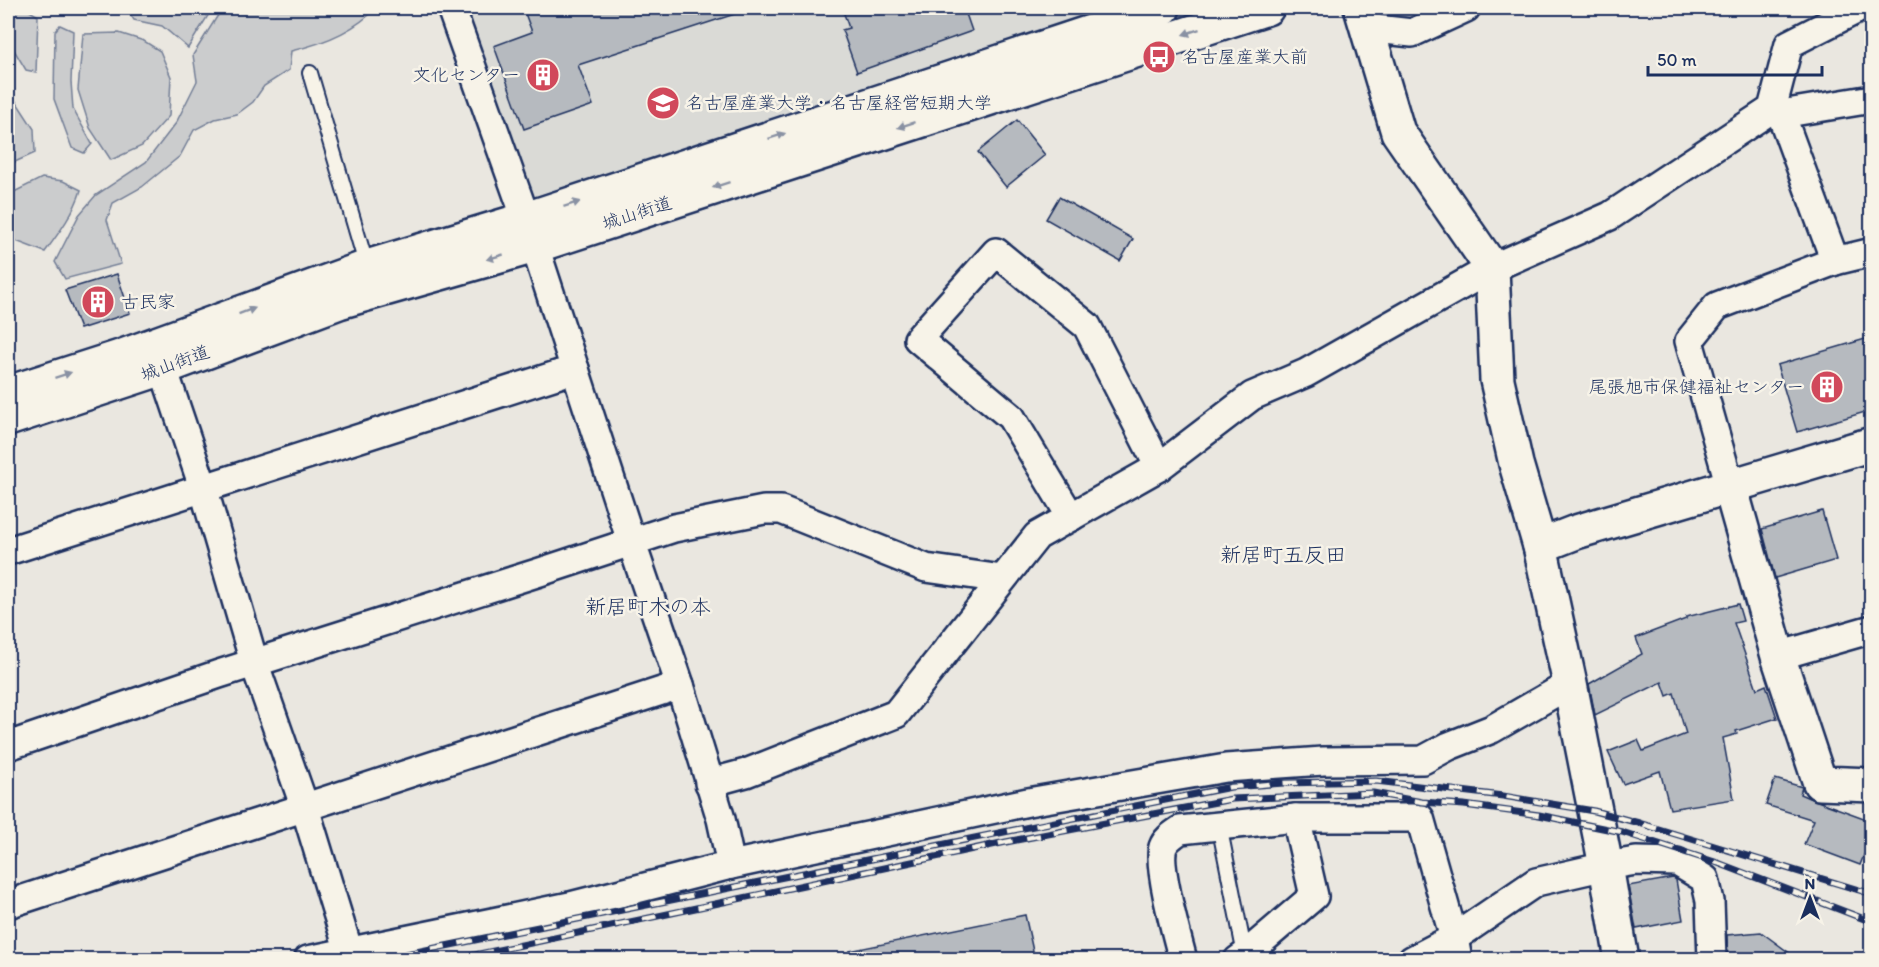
<svg xmlns="http://www.w3.org/2000/svg" width="1879" height="967" font-family="Itim,'Klee One',sans-serif">
	<rect width="100%" height="100%" fill="#eae7e0"/>
	<filter id="ink" filterUnits="userSpaceOnUse"><feTurbulence type="fractalNoise" baseFrequency=".0167" numOctaves="2"/><feDisplacementMap in="SourceGraphic" scale="12" xChannelSelector="R" yChannelSelector="G"/><feConvolveMatrix kernelMatrix="1 2 1 2 8 2 1 2 1" color-interpolation-filters="sRGB"/></filter>
	<g filter="url(#ink)">
		<!-- built -->
		<polygon fill="#dadad6" points="462,8 1137,8 527,198"/>
		<!-- green -->
		<g fill="#cbcccd" stroke="#737e96" stroke-width="1.5">
			<polygon points="8,8 25,8 38,16 36,72 26,70 8,40"/>
			<polygon points="137,8 211,8 209,14 188,48 162,26 134,20 130,14 133,9"/>
			<path d="M218 8H376C355 31 321 44 291 51L289 70 264 86 253 102 237 114 215 119 194 130 180 156 142 187 113 203 107 220 121 264 65 279 55 262 79 215 96 195 146 162 176 123 197 81 193 55 220 12Z"/>
			<polygon points="60,25 73,31 71,82 73,109 92,144 84,153 72,148 54,99 55,31"/>
			<polygon points="119,33 144,41 160,51 171,77 169,116 142,146 111,160 90,128 78,90 83,34"/>
			<polygon points="8,89 34,129 35,153 8,165"/>
			<path d="M42 178 63 181 81 190C74 213 59 233 45 252L8 238V195Z"/>
		</g>
		<!-- building -->
		<g fill="#b6babf" stroke="#1b2f5e" stroke-width="1.5">
			<polygon points="523,8 743,8 744,11 578,65 593,105 524,129 494,46 532,32"/>
			<polygon points="842,8 964,8 972,31 857,72 842,30 849,28"/>
			<polygon points="1017,120 1045,155 1006,187 978,152"/>
			<polygon points="1059,197 1133,239 1120,261 1046,219"/>
			<polygon points="117,274 130,313 80,329 65,290"/>
			<polygon points="1872,337 1872,410 1797,432 1777,365"/>
			<polygon points="1822,511 1836,560 1775,578 1762,529"/>
			<polygon points="1738,604 1743,621 1734,623 1757,689 1766,685 1777,718 1736,731 1737,734 1723,738 1734,799 1670,809 1660,771 1623,784 1608,752 1638,740 1643,751 1686,734 1674,693 1667,696 1662,682 1595,715 1589,684 1642,654 1636,638 1686,619 1686,617"/>
			<polygon points="1775,779 1802,787 1800,794 1809,798 1872,821 1872,835 1860,865 1804,844 1814,820 1766,805"/>
			<polygon points="1673,878 1676,880 1683,920 1636,929 1628,886"/>
			<polygon points="1025,915 1035,960 850,960 849,951"/>
			<polygon points="1761,932 1799,960 1728,960 1727,935"/>
		</g>
		<g fill="none" stroke-linecap="round" stroke-linejoin="round">
			<defs>
				<g id="service">
					<polyline points="310,73 367,267"/>
					<polyline points="1219,825 1245,955"/>
				</g>
				<g id="minor">
					<polyline points="451,8 526,219 631,541 680,685 721,819 731,865"/>
					<polyline points="1367,28 1412,33 1466,8"/>
					<polyline points="1772,109 1781,114 1835,261"/>
					<polyline points="1781,114 1872,99"/>
					<polyline points="163,368 203,487 254,662 305,808 349,952"/>
					<polyline points="1730,486 1689,341 1717,306 1835,261 1872,252"/>
					<polyline points="1071,517 1011,417 918,339 996,252 1087,326 1159,467"/>
					<polyline points="8,551 575,369"/>
					<polyline points="1778,656 1872,629"/>
					<polyline points="8,746 219,674 540,572 674,528 764,510 781,510 926,568 1002,579"/>
					<polyline points="709,783 746,773 896,714 1037,536 1159,467 1252,396 1306,373 1492,268 1610,216 1772,109 1789,44 1860,8"/>
					<polyline points="8,904 680,685"/>
					<polyline points="308,960 570,906 731,865 1028,802 1226,768 1323,761 1423,760 1449,746 1492,729 1570,684"/>
					<path d="M1183 960C1177 937 1157 866 1163 847 1166 839 1173 835 1180 830L1296 818H1420L1454 938 1458 960"/>
					<polyline points="1238,960 1245,955 1314,896 1296,818"/>
					<polyline points="1412,960 1454,938 1536,882 1606,866 1636,861 1677,862 1705,879 1710,901 1712,960"/>
				</g>
				<g id="tertiary">
					<polyline points="1361,8 1398,132 1492,268 1497,380 1516,464 1540,546 1570,684 1606,866 1622,960"/>
					<polyline points="8,393 120,357 367,267 526,219 1163,8"/>
					<polyline points="8,419 163,368 339,302 535,246 1267,8"/>
					<polyline points="1730,486 1778,656 1820,783 1872,785"/>
					<polyline points="1540,546 1576,532 1872,444"/>
				</g>
			</defs>
			<!-- service casing -->
			<use href="#service" stroke="#1b2f5e" stroke-width="18"/>
			<!-- minor casing -->
			<use href="#minor" stroke="#1b2f5e" stroke-width="32"/>
			<!-- tertiary casing -->
			<use href="#tertiary" stroke="#1b2f5e" stroke-width="38"/>
			<!-- service -->
			<use href="#service" stroke="#f7f3e8" stroke-width="14"/>
			<!-- minor -->
			<use href="#minor" stroke="#f7f3e8" stroke-width="27"/>
			<!-- tertiary -->
			<use href="#tertiary" stroke="#f7f3e8" stroke-width="33"/>
			<defs>
				<g id="rail">
					<polyline points="377,960 1004,832 1231,787 1284,783 1376,781 1503,796 1594,811 1639,823 1872,894"/>
					<polyline points="451,960 1006,842 1232,799 1373,793 1422,802 1464,805 1539,815 1622,832 1718,863 1872,922"/>
				</g>
			</defs>
			<!-- rail casing -->
			<use href="#rail" stroke="#1b2f5e" stroke-width="7"/>
			<!-- rail -->
			<use href="#rail" stroke="#f7f3e8" stroke-width="4.5" stroke-dasharray="14" stroke-linecap="butt"/>
		</g>
		<!-- one-way arrows -->
		<defs><path id="oneway-solid" d="M-6-.8H1V-3.2L6.5 0L1 3.2V.8H-6Z" transform="scale(1.5)"/></defs>
		<g fill="#8991a3">
			<use href="#oneway-solid" transform="translate(1191 32) rotate(162)"/>
			<use href="#oneway-solid" transform="translate(906 125) rotate(162)"/>
			<use href="#oneway-solid" transform="translate(777 136) rotate(-18)"/>
			<use href="#oneway-solid" transform="translate(721 185) rotate(162)"/>
			<use href="#oneway-solid" transform="translate(572 204) rotate(-18)"/>
			<use href="#oneway-solid" transform="translate(495 257) rotate(164)"/>
			<use href="#oneway-solid" transform="translate(247 311) rotate(-20)"/>
			<use href="#oneway-solid" transform="translate(63 375) rotate(-18)"/>
		</g>
	</g>
	<!-- icons -->
	<defs>
		<symbol id="bus-disc" viewBox="-11 -11 22 22"><circle r="9.5" fill="#d1495b" stroke="#f7f3e8"/><path d="M-5-6H5V4H4V6H2V4H-2V6H-4V4H-5ZM-3.5-4V0h7V-4ZM-3.5 1.2v1.5H-2V1.2ZM2 1.2v1.5H3.5V1.2Z" fill="#fff"/></symbol>
		<symbol id="building-disc" viewBox="-11 -11 22 22"><circle r="9.5" fill="#d1495b" stroke="#f7f3e8"/><path d="M-4-6H4V6H1V3H-1V6H-4ZM-2.5-4.3h1.7v1.8h-1.7ZM.8-4.3h1.7v1.8H.8ZM-2.5-1h1.7V.8h-1.7ZM.8-1h1.7V.8H.8Z" fill="#fff"/></symbol>
		<symbol id="university-disc" viewBox="-11 -11 22 22"><circle r="9.5" fill="#d1495b" stroke="#f7f3e8"/><path d="M0-5L7-2L0 1L-7-2ZM-4 1L0 2.5L4 1V4Q0 6-4 4Z" fill="#fff"/></symbol>
	</defs>
	<g fill-rule="evenodd">
		<use href="#bus-disc" x="1140" y="38" width="38" height="38"/>
		<use href="#building-disc" x="524" y="56" width="38" height="38"/>
		<use href="#university-disc" x="644" y="84" width="38" height="38"/>
		<use href="#building-disc" x="79" y="283" width="38" height="38"/>
		<use href="#building-disc" x="1808" y="368" width="38" height="38"/>
	</g>
	<g text-anchor="middle" stroke-width="5" stroke-linejoin="round" paint-order="stroke">
		<!-- poi labels -->
		<g font-size="18" fill="#1b2f5e" stroke="#f7f3e8" text-anchor="start">
			<text x="1182" y="63">名古屋産業大前</text>
			<text x="520" y="81" text-anchor="end">文化センター</text>
			<text x="686" y="109">名古屋産業大学・名古屋経営短期大学</text>
			<text x="121" y="308">古民家</text>
			<text x="1804" y="393" text-anchor="end">尾張旭市保健福祉センター</text>
		</g>
		<!-- street labels -->
		<g font-size="18" fill="#1b2f5e" stroke="#f7f3e8">
			<text transform="translate(637 213) rotate(-18)" y="6">城山街道</text>
			<text transform="translate(175 363) rotate(-20)" y="6">城山街道</text>
		</g>
		<!-- quarter labels -->
		<g font-size="21" fill="#1b2f5e" stroke="#f7f3e8">
			<text x="1283" y="562">新居町五反田</text>
			<text x="648" y="614">新居町木の本</text>
		</g>
	</g>
	<!-- margin -->
	<rect width="1879" height="967" fill="none" stroke="#f7f3e8" stroke-width="30"/>
	<rect x="15" y="15" width="1849" height="937" fill="none" stroke="#1b2f5e" stroke-width="2" filter="url(#ink)"/>
	<!-- north arrow -->
	<g transform="translate(1810 898)" stroke="#f7f3e8" stroke-width="4.5" paint-order="stroke">
	<path d="M0-4.5L10 22L0 15L-10 22Z" fill="#1b2f5e"/>
	<text y="-9" font-size="16" font-weight="bold" text-anchor="middle" fill="#1b2f5e">N</text>
	</g>
	<!-- scale -->
	<path d="M1648 66v9h174v-9" fill="none" stroke="#1b2f5e" stroke-width="3"/>
	<text x="1657" y="66" font-size="18" fill="#1b2f5e" stroke="#f7f3e8" stroke-width="4.5" paint-order="stroke">50 m</text>
</svg>
